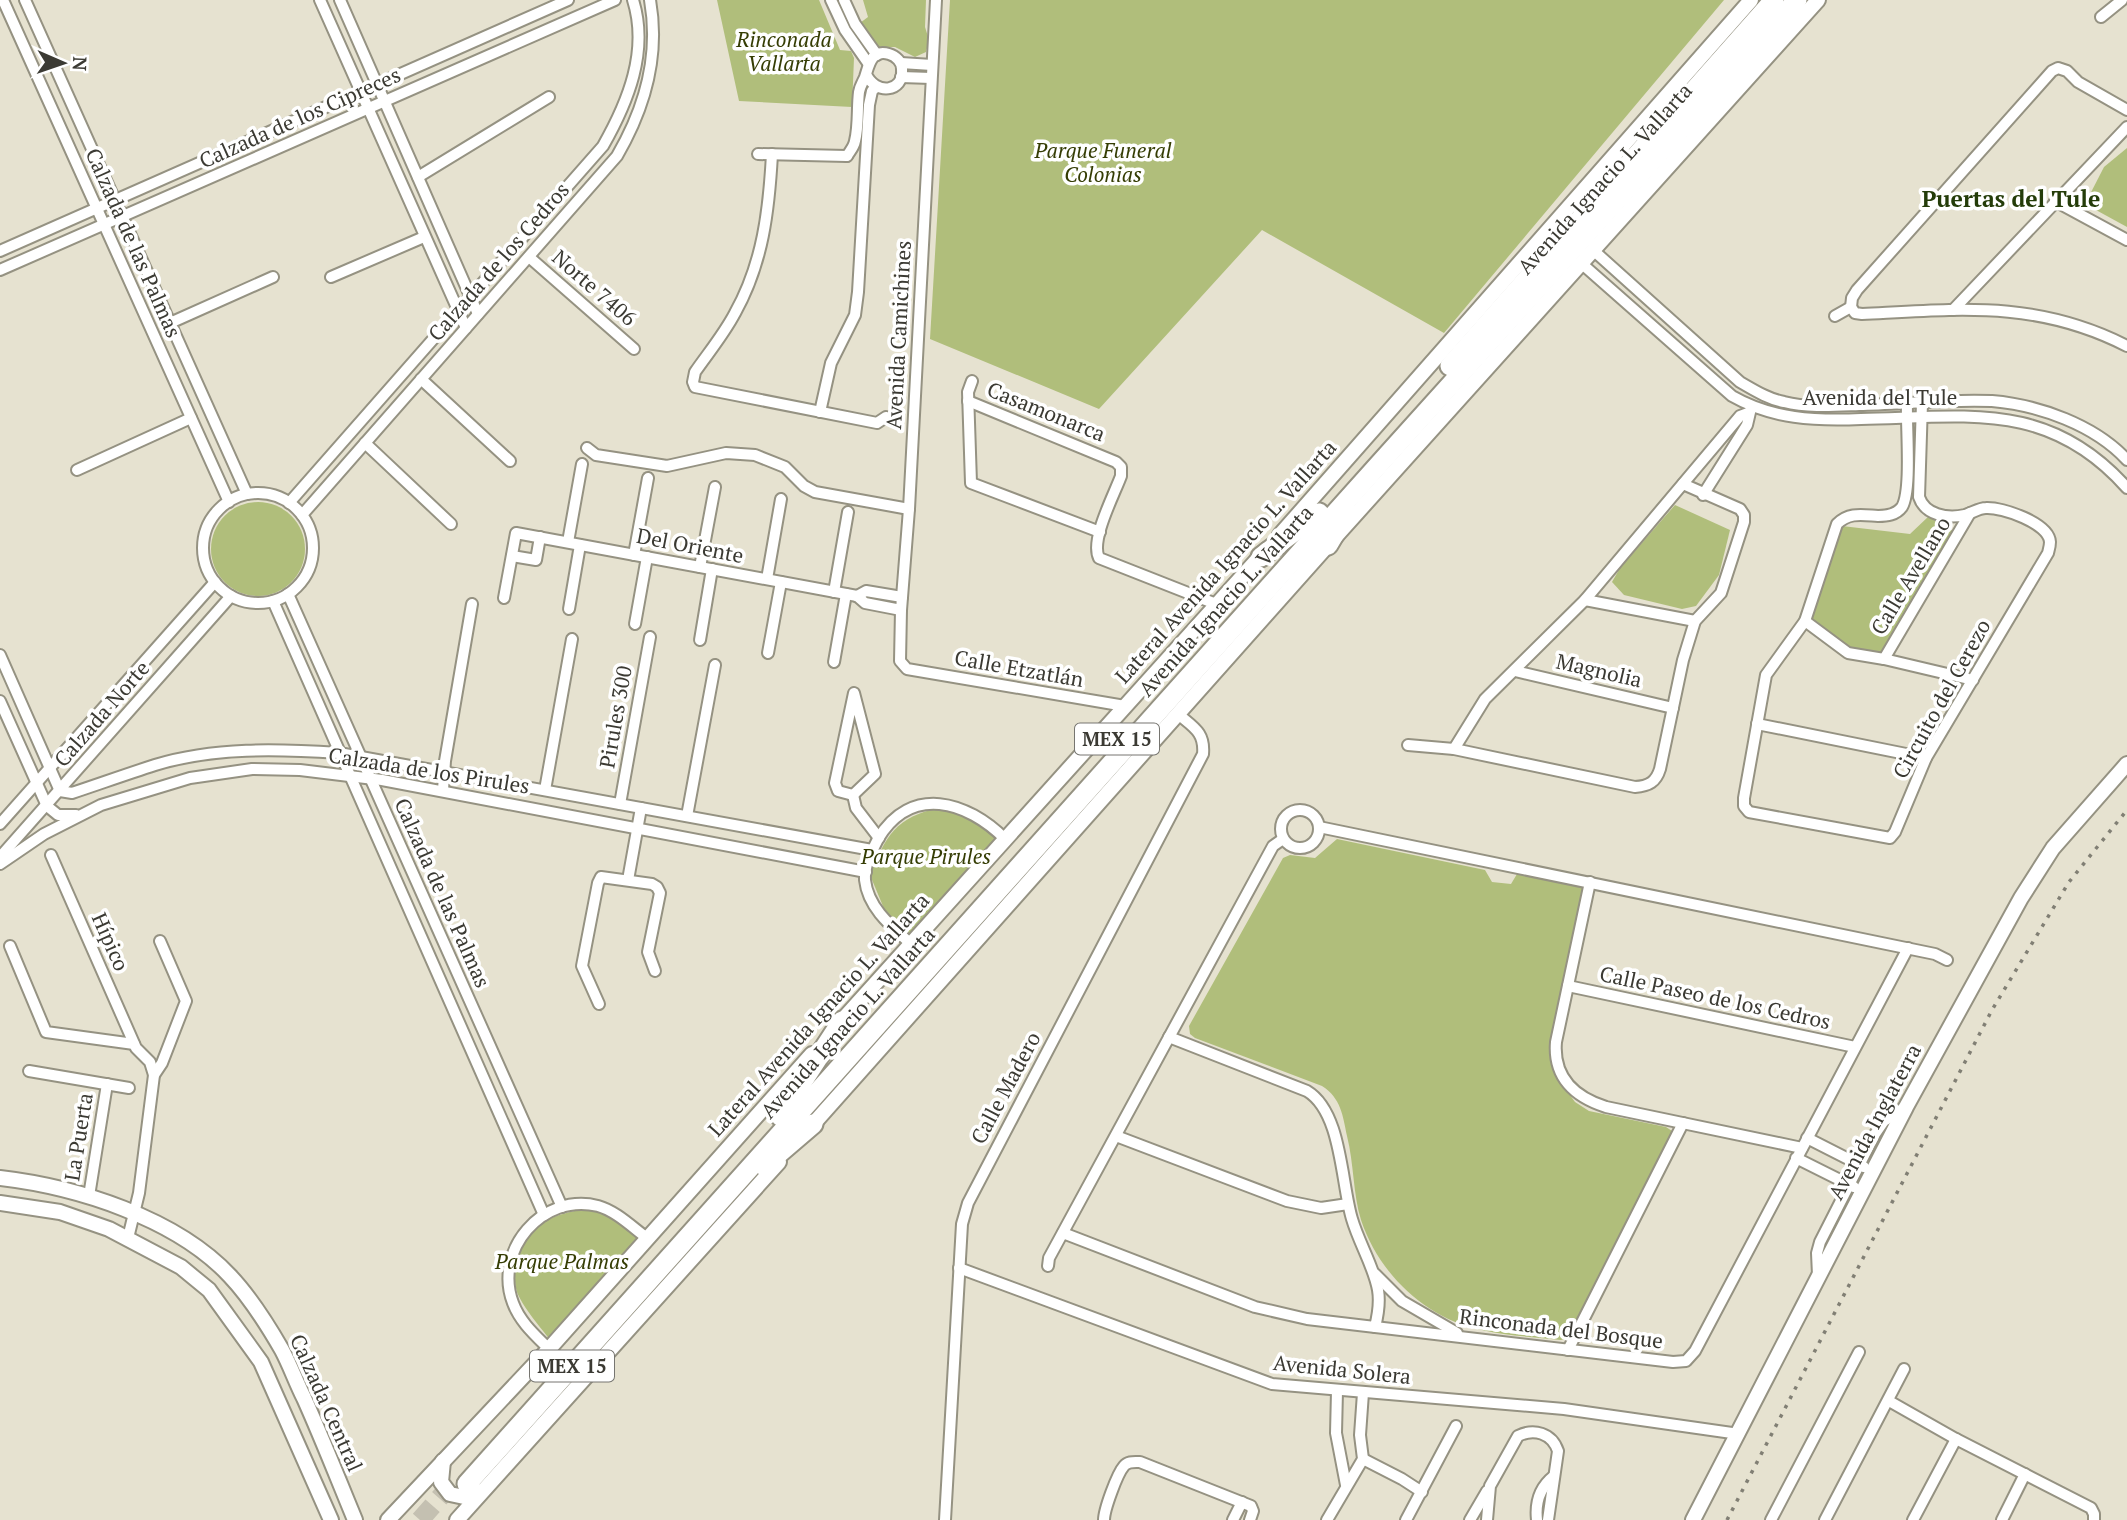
<svg xmlns="http://www.w3.org/2000/svg" width="2127" height="1520" font-family="'PT Serif',serif">
	<rect width="100%" height="100%" fill="#e6e2d0"/>
	<!-- green -->
	<g fill="#b0be7b">
		<polygon points="717,0 819,0 840,50 851,51 854,58 852,107 739,101"/>
		<polygon points="863,0 926,0 925,27 929,40 926,52 915,57 895,47 878,47 860,23 868,17"/>
		<polygon points="950,0 1724,0 1444,333 1262,230 1099,409 930,339"/>
		<polygon points="2127,148 2127,227 2085,204 2104,167"/>
		<circle cx="258" cy="549" r="47"/>
		<polygon points="1675,505 1730,530 1719,575 1696,606 1682,609 1624,595 1612,582 1620,568"/>
		<polygon points="1929,516 1956,533 1883,655 1852,649 1809,620 1842,526 1910,534"/>
		<path d="M940 808 959 811 1000 839 912 937 885 911 870 875C885 837 896 816 940 808Z"/>
		<path d="M1337 839 1485 870 1492 882 1511 884 1517 874 1580 886 1585 891 1554 1043 1559 1080 1575 1102 1589 1111 1666 1127 1672 1131 1674 1137 1572 1337 1561 1340C1535 1337 1507 1336 1482 1330 1426 1319 1379 1274 1361 1220 1353 1194 1354 1164 1347 1136 1343 1116 1341 1098 1322 1086L1195 1038 1190 1034 1189 1026 1283 858 1290 855 1315 858Z"/>
		<path d="M586 1209 611 1216 641 1239 551 1341C541 1328 522 1306 517 1292 513 1279 515 1266 519 1254 531 1222 554 1214 586 1209Z"/>
	</g>
	<g fill="none" stroke-linecap="round" stroke-linejoin="round">
		<!-- highway-tunnel -->
		<polyline stroke="#c4c0b1" stroke-width="19" stroke-dasharray="19 10" stroke-linecap="butt" points="420,1520 458,1477"/>
		<defs>
			<g id="street">
				<polyline points="3,0 229,502"/>
				<polyline points="25,0 247,494"/>
				<polyline points="320,0 466,328"/>
				<polyline points="340,0 478,314"/>
				<polyline points="831,0 845,30 868,63"/>
				<polyline points="844,0 855,24 877,55"/>
				<polyline points="936,0 909,509 901,610 900,661 907,669 1125,706"/>
				<polyline points="2101,17 2122,0"/>
				<polyline points="901,63 932,65"/>
				<polyline points="901,77 931,78"/>
				<polyline points="758,154 847,156"/>
				<path d="M772 154C769 210 763 263 735 313 724 334 709 352 695 372L693 382 695 387 877 423 886 417"/>
				<path d="M847 156C850 151 854 147 855 141 859 125 857 108 859 92 860 86 863 82 865 77 869 65 871 49 889 54 896 56 902 62 902 69 904 93 875 95 866 74"/>
				<polyline points="418,177 549,97"/>
				<polyline points="2055,201 2127,240"/>
				<path d="M1593 250 1740 382C1754 390 1768 399 1784 402 1808 408 1834 406 1859 405 1901 404 1951 399 1992 401 2039 405 2095 425 2127 460"/>
				<polyline points="0,251 568,0"/>
				<polyline points="529,257 634,349"/>
				<path d="M1581 263 1732 396C1772 419 1815 421 1861 419 1967 417 2049 400 2127 488"/>
				<polyline points="0,270 615,0"/>
				<polyline points="331,277 424,237"/>
				<polyline points="1851,307 1852,298 1857,290 2052,71 2058,68 2067,71 2078,82 2127,110"/>
				<path d="M1851 307 1855 313 1862 314C1960 309 2037 300 2127 346"/>
				<polyline points="1953,310 2127,127"/>
				<polyline points="1835,316 1851,307"/>
				<polyline points="170,323 273,277"/>
				<polyline points="421,379 510,461"/>
				<polyline points="972,381 968,392 971,483 1100,532"/>
				<path d="M968 401 1116 462 1121 467V476C1114 495 1090 540 1099 558L1216 604"/>
				<path d="M1907 404C1906 426 1912 490 1902 507 1896 515 1887 516 1878 516 1862 515 1849 512 1837 524L1805 621 1766 675 1744 798V806L1749 812 1890 838 1895 832 1926 758 2048 553C2049 549 2050 546 2050 542 2049 523 2002 507 1986 508 1979 508 1972 513 1965 515 1947 519 1925 515 1919 497L1922 403"/>
				<polyline points="820,412 831,363 855,315 858,292 869,105 872,91 876,87"/>
				<polyline points="365,443 451,524"/>
				<polyline points="587,448 596,455 667,466 726,453 755,455 785,467 804,486 815,492 909,509"/>
				<polyline points="77,470 191,418"/>
				<circle cx="258" cy="548" r="55"/>
				<polyline points="1703,495 1747,425 1751,408"/>
				<path d="M289 503 603 146C628 102 649 51 633 0"/>
				<path d="M302 515 617 156C645 108 660 56 650 0"/>
				<polyline points="568,542 582,464"/>
				<polyline points="634,555 648,478"/>
				<polyline points="512,556 536,560 540,537"/>
				<polyline points="700,567 715,487"/>
				<polyline points="767,579 781,499"/>
				<polyline points="834,592 848,512"/>
				<polyline points="288,594 562,1207"/>
				<polyline points="857,596 865,603 901,610"/>
				<polyline points="857,596 866,591 902,597"/>
				<polyline points="504,598 516,533 857,596"/>
				<polyline points="1585,600 1695,621"/>
				<polyline points="273,601 544,1215"/>
				<polyline points="569,609 580,545"/>
				<polyline points="1805,621 1848,653 1884,659 1973,680"/>
				<polyline points="635,624 647,557"/>
				<polyline points="700,640 712,569"/>
				<polyline points="768,653 781,582"/>
				<path d="M0 655 60 791 72 793C99 784 127 774 155 765 214 747 278 749 339 753L872 850"/>
				<polyline points="1884,659 1970,513"/>
				<polyline points="834,662 846,594"/>
				<polyline points="1515,671 1673,708"/>
				<polygon points="854,693 875,774 853,795 838,791 835,783"/>
				<polyline points="0,701 47,806 58,815 76,815"/>
				<polyline points="1757,724 1926,758"/>
				<path d="M1408 745 1454 749 1635 787C1649 786 1656 782 1660 769L1683 660 1695 621 1721 593 1744 522V515L1740 509 1683 484"/>
				<polyline points="1454,749 1485,699 1585,600 1740,416 1748,413"/>
				<polyline points="443,790 445,761 472,604"/>
				<polyline points="545,790 572,639"/>
				<polyline points="853,795 856,808 879,838"/>
				<polyline points="620,804 650,637"/>
				<circle cx="1300" cy="829" r="19"/>
				<polyline points="687,816 715,665"/>
				<polyline points="0,824 215,582"/>
				<polyline points="1319,827 1935,954 1947,960"/>
				<polyline points="51,855 136,1048 150,1062 154,1075"/>
				<polyline points="0,857 231,596"/>
				<polyline points="0,864 44,834 101,805 190,778 252,769 300,770 382,780 866,872"/>
				<polyline points="628,880 641,808"/>
				<path d="M1590 882 1556 1042C1553 1077 1574 1097 1606 1107L1802 1148"/>
				<path d="M911 944C892 927 868 908 865 880 864 866 872 851 878 839 911 784 967 801 1005 839"/>
				<polyline points="10,946 46,1032 134,1044"/>
				<polyline points="1568,986 1855,1047"/>
				<polyline points="599,1004 582,966 598,883 601,877 652,884 657,887 660,893 648,952 655,971"/>
				<path d="M1169 1037 1307 1091C1342 1112 1341 1183 1352 1219 1359 1243 1374 1267 1378 1290 1380 1302 1378 1315 1375 1327"/>
				<polyline points="29,1071 129,1088"/>
				<polyline points="1116,1136 1287,1201 1321,1208 1348,1204"/>
				<polyline points="1807,1138 1864,1167"/>
				<polyline points="1796,1158 1854,1187"/>
				<polyline points="89,1196 107,1084"/>
				<polyline points="1063,1233 1255,1307 1307,1319 1673,1362 1686,1361 1695,1351 1908,948"/>
				<polyline points="128,1238 139,1193 154,1075 162,1063 186,1001 160,941"/>
				<polyline points="1048,1266 1049,1258 1273,846 1283,839"/>
				<polyline points="959,1268 1272,1384 1564,1409 1739,1434"/>
				<polyline points="1375,1274 1402,1301 1457,1333"/>
				<polyline points="1818,1275 1817,1253 1820,1242 1875,1134 1884,1121 1904,1108"/>
				<path d="M549 1349C535 1335 520 1322 513 1303 493 1251 542 1192 598 1206 616 1211 632 1227 647 1238"/>
				<polyline points="1568,1350 1683,1123"/>
				<polyline points="1337,1391 1336,1433 1346,1485"/>
				<polyline points="1889,1401 1956,1439 2091,1508 2094,1514 2094,1520"/>
				<polyline points="1363,1459 1402,1479 1422,1492"/>
				<path d="M945 1520 962 1224 968 1203 1203 754C1205 732 1193 727 1178 714"/>
				<path d="M1104 1520C1104 1510 1117 1474 1124 1466 1128 1461 1134 1462 1140 1462L1251 1506 1253 1511 1250 1520"/>
				<polyline points="1233,1520 1242,1502"/>
				<polyline points="1327,1520 1363,1459 1360,1435 1363,1393"/>
				<polyline points="1406,1520 1456,1426"/>
				<polyline points="1470,1520 1487,1491"/>
				<path d="M1487 1520 1490 1486 1518 1436C1534 1428 1552 1433 1558 1451L1548 1520"/>
				<path d="M1537 1520C1535 1502 1540 1487 1554 1476"/>
				<polyline points="1771,1520 1859,1352"/>
				<polyline points="1825,1520 1904,1369"/>
				<polyline points="1913,1520 1956,1439"/>
				<polyline points="2002,1520 2025,1474"/>
			</g>
			<g id="secondary">
				<polyline points="1280,535 1751,0"/>
				<polyline points="837,1026 1266,550"/>
				<polyline points="807,1131 1328,545 1818,0"/>
				<path d="M0 1178C77 1187 176 1218 230 1276 250 1297 267 1324 282 1350 290 1365 296 1382 304 1398 322 1438 338 1479 355 1520"/>
				<polyline points="0,1203 60,1212 109,1229 181,1267 209,1290 261,1362 331,1520"/>
				<polyline points="443,1461 441,1482 450,1494 464,1497 482,1491"/>
				<polyline points="388,1520 549,1349 812,1054"/>
				<polyline points="457,1520 779,1162"/>
				<polyline points="1693,1520 1906,1107 2021,898 2053,848 2127,764"/>
			</g>
			<g id="highway">
				<polyline points="1450,366 1774,0"/>
				<polyline points="1328,545 1347,513"/>
				<polyline points="1261,557 1319,513"/>
				<polyline points="780,1116 842,1021"/>
				<polyline points="764,1166 813,1124"/>
				<polyline points="467,1484 1374,470 1797,0"/>
			</g>
		</defs>
		<!-- street casing -->
		<use href="#street" stroke="#959282" stroke-width="14"/>
		<!-- secondary casing -->
		<use href="#secondary" stroke="#959282" stroke-width="18"/>
		<!-- highway casing -->
		<use href="#highway" stroke="#959282" stroke-width="23"/>
		<!-- street -->
		<use href="#street" stroke="#fff" stroke-width="10"/>
		<!-- secondary -->
		<use href="#secondary" stroke="#fff" stroke-width="14"/>
		<!-- highway -->
		<use href="#highway" stroke="#fff" stroke-width="19"/>
		<!-- rail -->
		<polyline stroke="#817f74" stroke-width="3.5" stroke-dasharray="3.5 7" stroke-linecap="butt" points="1727,1520 1992,1010 2069,882 2127,810"/>
	</g>
	<g text-anchor="middle" stroke-width="7" stroke-linejoin="round" paint-order="stroke">
		<!-- shield labels -->
		<g fill="#fff" stroke="#767570" stroke-width="2">
			<rect x="1075" y="723.5" width="84" height="31" rx="5"/>
			<rect x="530" y="1350.5" width="84" height="31" rx="5"/>
		</g>
		<g font-size="19" font-weight="bold" fill="#3b3a33">
			<text x="1117" y="746">MEX 15</text>
			<text x="572" y="1373">MEX 15</text>
		</g>
		<!-- park labels -->
		<g font-size="21" font-style="italic" fill="#353d04" stroke="#fff">
			<text x="784" y="47">Rinconada<tspan x="784" dy="24">Vallarta</tspan></text>
			<text x="1103" y="158">Parque Funeral<tspan x="1103" dy="24">Colonias</tspan></text>
			<text x="926" y="864">Parque Pirules</text>
			<text x="562" y="1269">Parque Palmas</text>
		</g>
		<!-- street labels -->
		<g font-size="21" fill="#3b3a33" stroke="#fff">
			<text transform="translate(300 118) rotate(-24)" y="7">Calzada de los Cipreces</text>
			<text transform="translate(1605 179) rotate(-48)" y="7">Avenida Ignacio L. Vallarta</text>
			<text transform="translate(133 243) rotate(66)" y="7">Calzada de las Palmas</text>
			<text transform="translate(499 262) rotate(-49)" y="7">Calzada de los Cedros</text>
			<text transform="translate(594 288) rotate(41)" y="7">Norte 7406</text>
			<text transform="translate(899 335) rotate(-87)" y="7">Avenida Camichines</text>
			<text x="1880" y="405">Avenida del Tule</text>
			<text transform="translate(1046 412) rotate(22)" y="7">Casamonarca</text>
			<text transform="translate(690 546) rotate(11)" y="7">Del Oriente</text>
			<text transform="translate(1226 562) rotate(-48)" y="7">Lateral Avenida Ignacio L. Vallarta</text>
			<text transform="translate(1911 576) rotate(-59)" y="7">Calle Avellano</text>
			<text transform="translate(1226 601) rotate(-48)" y="7">Avenida Ignacio L. Vallarta</text>
			<text transform="translate(1019 669) rotate(10)" y="7">Calle Etzatlán</text>
			<text transform="translate(1599 671) rotate(13)" y="7">Magnolia</text>
			<text transform="translate(1942 699) rotate(-61)" y="7">Circuito del Cerezo</text>
			<text transform="translate(102 714) rotate(-49)" y="7">Calzada Norte</text>
			<text transform="translate(616 717) rotate(-80)" y="7">Pirules 300</text>
			<text transform="translate(429 771) rotate(9)" y="7">Calzada de los Pirules</text>
			<text transform="translate(442 893) rotate(66)" y="7">Calzada de las Palmas</text>
			<text transform="translate(110 942) rotate(66)" y="7">Hípico</text>
			<text transform="translate(1715 998) rotate(12)" y="7">Calle Paseo de los Cedros</text>
			<text transform="translate(819 1015) rotate(-48)" y="7">Lateral Avenida Ignacio L. Vallarta</text>
			<text transform="translate(848 1023) rotate(-48)" y="7">Avenida Ignacio L. Vallarta</text>
			<text transform="translate(1006 1088) rotate(-62)" y="7">Calle Madero</text>
			<text transform="translate(1875 1122) rotate(-62)" y="7">Avenida Inglaterra</text>
			<text transform="translate(79 1137) rotate(-81)" y="7">La Puerta</text>
			<text transform="translate(1561 1329) rotate(7)" y="7">Rinconada del Bosque</text>
			<text transform="translate(1342 1370) rotate(6)" y="7">Avenida Solera</text>
			<text transform="translate(326 1403) rotate(66)" y="7">Calzada Central</text>
		</g>
		<!-- neighbourhood labels -->
		<g font-size="23" font-weight="bold" fill="#243c09" stroke="#fff">
			<text x="2011" y="207">Puertas del Tule</text>
		</g>
	</g>
	<!-- north arrow -->
	<g transform="translate(63 63) rotate(92)" stroke="#ffffff" stroke-width="5" paint-order="stroke">
	<path d="M0-5L12 26L0 18L-12 26Z" fill="#3b3a33"/>
	<text y="-10" font-size="19" font-weight="bold" text-anchor="middle" fill="#3b3a33">N</text>
	</g>
</svg>
